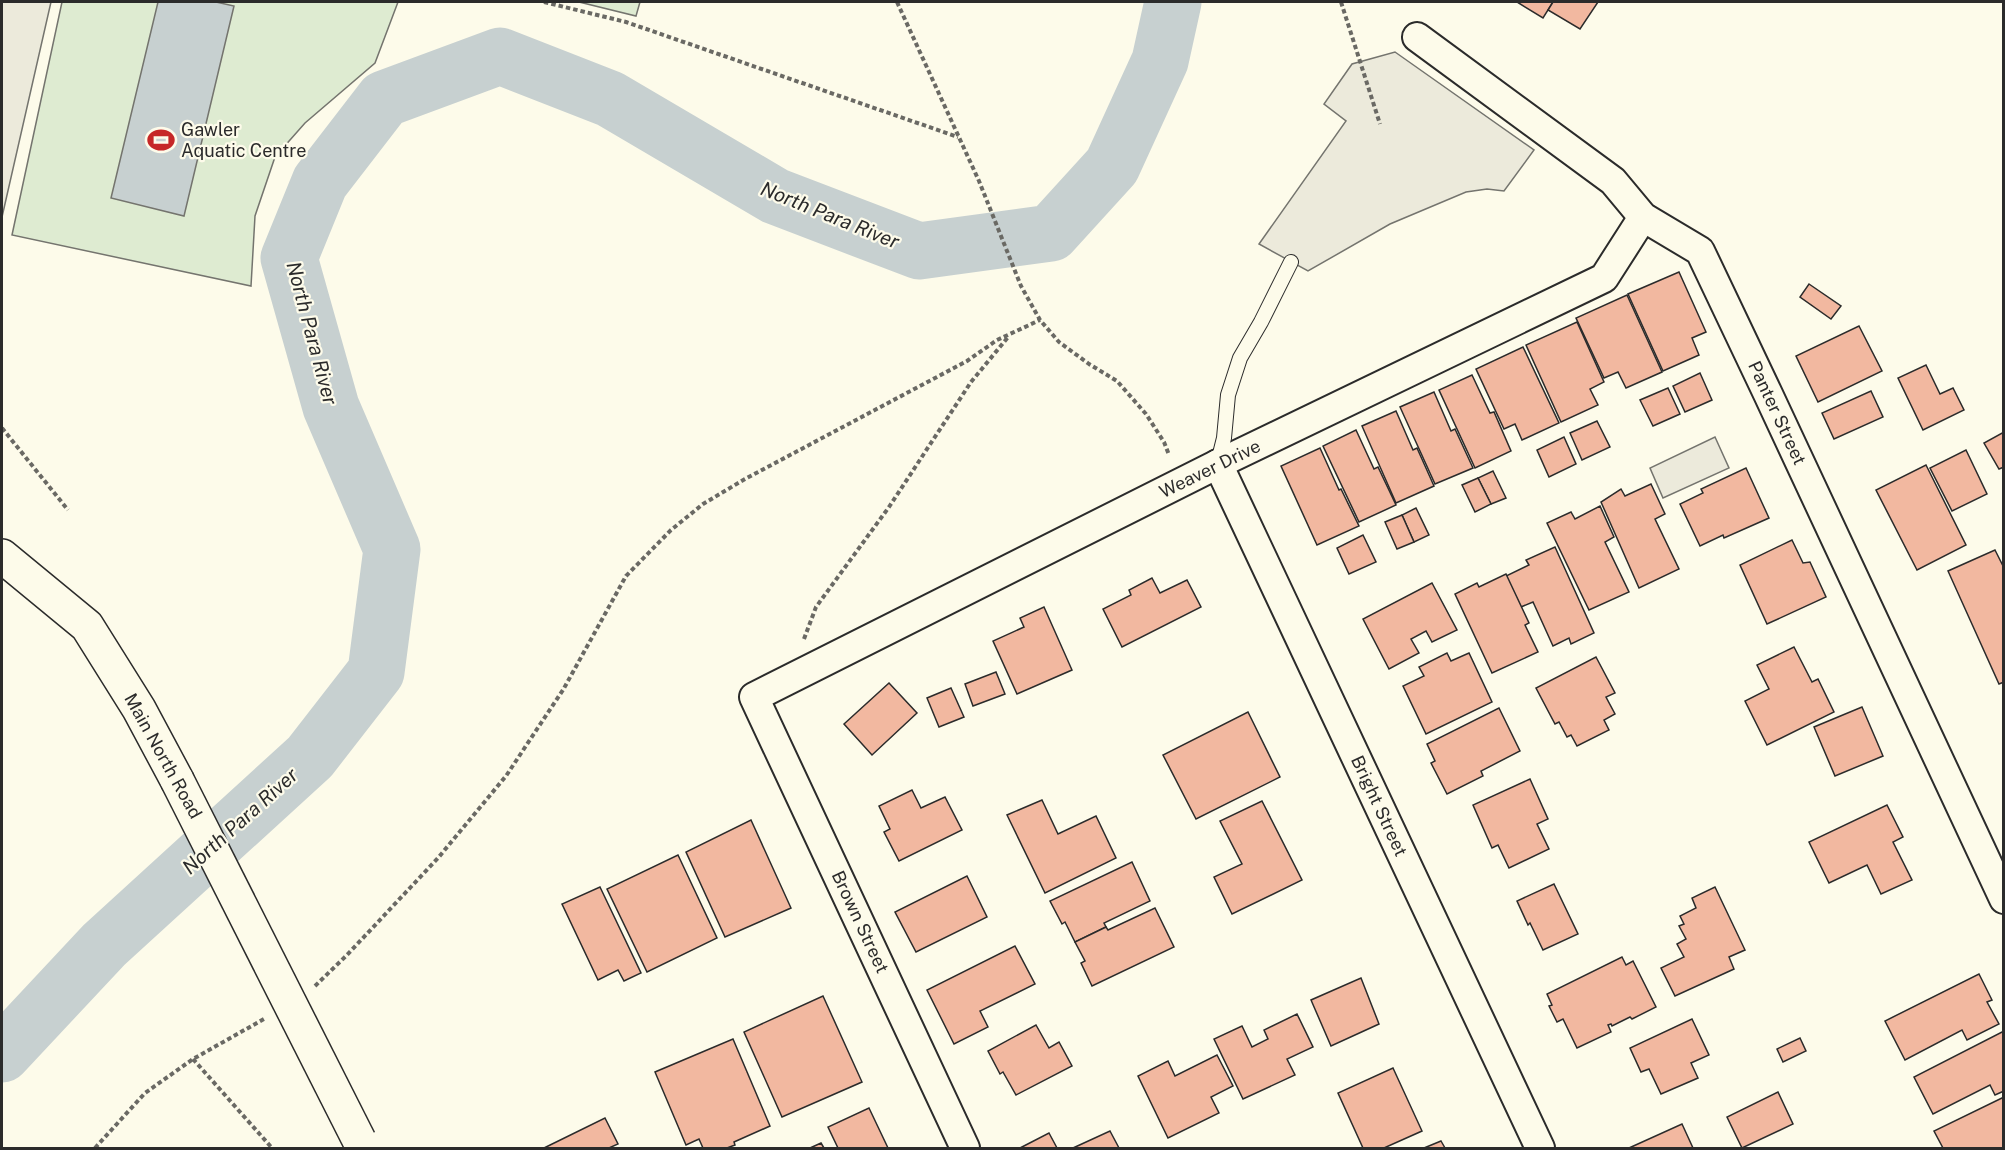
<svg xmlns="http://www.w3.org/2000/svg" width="2005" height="1150" font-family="'Public Sans',sans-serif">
	<rect width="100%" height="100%" fill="#fdfbea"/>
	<!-- green -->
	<g fill="#deebd1" stroke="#74746e" stroke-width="1.5">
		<polygon points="62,2 398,2 375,63 305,123 275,157 255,216 251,286 12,235"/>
		<polygon points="579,2 640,2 636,16"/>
	</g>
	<!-- parking -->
	<g fill="#eceadb" stroke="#74746e" stroke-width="1.5">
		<polygon points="2,2 51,2 2,217"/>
		<polygon points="1395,52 1534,150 1504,191 1487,189 1466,192 1390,224 1308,271 1259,244 1346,121 1324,104 1352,64"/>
		<polygon points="1715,437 1729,468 1663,498 1650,468"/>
	</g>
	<!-- water -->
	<polygon fill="#c7d0d0" stroke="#74746e" stroke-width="1.5" points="158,2 216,2 234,6 184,216 111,198"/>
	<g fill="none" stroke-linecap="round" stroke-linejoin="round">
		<!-- river -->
		<polyline stroke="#c7d0d0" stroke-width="57" points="2,1054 104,945 310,757 376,672 392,549 331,407 289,258 320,182 384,99 500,56 610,99 775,196 919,251 1051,233 1112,166 1160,61 1173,2"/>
	</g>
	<!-- building -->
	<g fill="#f2b8a0" stroke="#2b2b2b" stroke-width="1.5">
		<polygon points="1517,2 1553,2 1543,18"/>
		<polygon points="1553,2 1598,2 1580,29 1548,10"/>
		<polygon points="1679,272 1706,332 1692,338 1699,355 1663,371 1628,294"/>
		<polygon points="1809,284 1841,306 1831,319 1800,297"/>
		<polygon points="1627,295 1662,372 1626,388 1618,372 1604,378 1576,318"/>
		<polygon points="1577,322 1604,382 1590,389 1598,405 1561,422 1526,345"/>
		<polygon points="1859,326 1882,371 1818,402 1796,356"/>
		<polygon points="1523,347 1559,423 1522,440 1515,424 1504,429 1476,369"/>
		<polygon points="1926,365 1940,394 1953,388 1964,410 1923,430 1898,378"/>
		<polygon points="1700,373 1712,400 1685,412 1673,386"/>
		<polygon points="1472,375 1490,413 1494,412 1511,451 1475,468 1439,390"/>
		<polygon points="1668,388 1680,414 1653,426 1640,400"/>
		<polygon points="1871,391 1883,417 1834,439 1822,413"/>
		<polygon points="1434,392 1451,431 1455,429 1473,468 1435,484 1400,407"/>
		<polygon points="1396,411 1413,450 1417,448 1434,486 1396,503 1362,426"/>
		<polygon points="1597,421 1610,447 1582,460 1570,433"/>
		<polygon points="1356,430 1374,469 1378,467 1396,505 1359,522 1323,446"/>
		<polygon points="2004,432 2004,467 1999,469 1984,443"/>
		<polygon points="1564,437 1576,464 1549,477 1537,450"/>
		<polygon points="1320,448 1339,490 1341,489 1359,526 1317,545 1281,466"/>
		<polygon points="1966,450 1987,494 1952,511 1930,468"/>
		<polygon points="1926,465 1966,545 1917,570 1876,490"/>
		<polygon points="1746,468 1769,518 1724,538 1723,535 1700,546 1680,504 1703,493 1701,489"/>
		<polygon points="1493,471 1506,498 1491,504 1478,478"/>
		<polygon points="1478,478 1491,504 1475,512 1462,485"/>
		<polygon points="1651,484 1665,514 1655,519 1679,569 1639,588 1601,502 1621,489 1625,496"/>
		<polygon points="1600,506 1614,537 1605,542 1629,592 1589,610 1547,523 1571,512 1575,519"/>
		<polygon points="1416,508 1429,535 1414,542 1402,515"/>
		<polygon points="1402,515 1414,542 1397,549 1385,522"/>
		<polygon points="1363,535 1376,562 1349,574 1337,548"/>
		<polygon points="1792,540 1803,563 1810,562 1826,597 1767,624 1740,565"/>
		<polygon points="1555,547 1594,633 1571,644 1569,638 1553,646 1533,602 1521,607 1506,576 1529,565 1526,560"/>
		<polygon points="1995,550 2004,568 2004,682 1999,684 1948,571"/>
		<polygon points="1506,574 1529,623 1525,625 1538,652 1492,673 1455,594 1477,583 1479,587"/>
		<polygon points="1152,578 1160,593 1187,580 1201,607 1122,647 1103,609 1131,595 1129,590"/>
		<polygon points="1432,583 1457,630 1432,642 1426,631 1411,639 1419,653 1389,669 1363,619"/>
		<polygon points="1044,607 1072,670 1017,694 993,641 1024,627 1020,618"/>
		<polygon points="1794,647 1812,682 1818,679 1834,712 1767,745 1745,701 1769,689 1757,665"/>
		<polygon points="1447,653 1451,661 1469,653 1492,702 1426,734 1403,686 1424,676 1419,667"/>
		<polygon points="1596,657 1615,693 1606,697 1615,714 1604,720 1609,730 1577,746 1571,735 1567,737 1559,722 1555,724 1536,688"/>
		<polygon points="996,672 1005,694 973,706 965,684"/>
		<polygon points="889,683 917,713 872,755 844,724"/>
		<polygon points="951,688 964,717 939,727 927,698"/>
		<polygon points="1862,707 1883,756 1835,776 1814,727"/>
		<polygon points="1499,708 1520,751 1481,771 1483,776 1447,794 1431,763 1435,761 1427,744"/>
		<polygon points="1248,712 1280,777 1196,819 1163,755"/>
		<polygon points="1530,779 1548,819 1537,824 1549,849 1509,868 1498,845 1492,848 1473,805"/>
		<polygon points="912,790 921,808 945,797 962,830 899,861 884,832 890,829 879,806"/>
		<polygon points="1042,800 1058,834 1096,816 1116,858 1045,893 1007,815"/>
		<polygon points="1262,801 1302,880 1232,914 1214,877 1242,864 1220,821"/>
		<polygon points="1887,805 1903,837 1893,842 1912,880 1881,894 1867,865 1829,883 1809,842"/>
		<polygon points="751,820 791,908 725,937 686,852"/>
		<polygon points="678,855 717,938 647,972 607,889"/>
		<polygon points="1132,862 1150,901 1104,923 1106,927 1075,942 1065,922 1062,924 1050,901"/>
		<polygon points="967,876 987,917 916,952 895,912"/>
		<polygon points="1554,884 1578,934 1543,950 1530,923 1528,925 1517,901"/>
		<polygon points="600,887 641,973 624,981 618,970 598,980 562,904"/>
		<polygon points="1715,887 1745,950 1729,957 1734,969 1675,996 1661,968 1684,957 1677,944 1686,939 1679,926 1684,924 1680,916 1696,908 1692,898"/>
		<polygon points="1155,908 1174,947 1092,986 1081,963 1085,961 1075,942 1106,927 1108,930"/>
		<polygon points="1015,946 1035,984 980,1011 988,1027 954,1044 927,990"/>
		<polygon points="1622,957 1626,965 1633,961 1656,1007 1632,1019 1630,1017 1612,1026 1611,1024 1608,1025 1611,1032 1577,1048 1563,1019 1557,1022 1549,1006 1552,1005 1547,994"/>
		<polygon points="1979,974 1992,1000 1987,1002 1999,1024 1967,1040 1962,1030 1905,1060 1885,1021"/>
		<polygon points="1361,978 1379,1024 1331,1046 1311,1000"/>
		<polygon points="823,996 862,1082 782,1117 744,1032"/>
		<polygon points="1297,1014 1313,1047 1287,1059 1295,1075 1243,1099 1214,1039 1242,1026 1252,1047 1268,1039 1264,1030"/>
		<polygon points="1692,1019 1709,1055 1691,1063 1698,1078 1661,1094 1649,1069 1641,1072 1630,1048"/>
		<polygon points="1036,1025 1049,1048 1059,1042 1072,1066 1016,1095 1003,1072 1000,1074 988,1051"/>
		<polygon points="2004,1031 2004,1091 1995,1095 1990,1085 1933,1114 1914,1077"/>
		<polygon points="1800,1038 1806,1051 1783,1062 1777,1049"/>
		<polygon points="733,1039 770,1126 734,1142 735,1145 727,1148 703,1148 699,1139 686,1145 655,1072"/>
		<polygon points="1217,1055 1233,1086 1211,1097 1219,1113 1168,1138 1138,1076 1168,1061 1175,1076"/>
		<polygon points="1393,1068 1422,1131 1384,1148 1363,1148 1338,1093"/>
		<polygon points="1778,1092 1793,1124 1742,1148 1727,1117"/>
		<polygon points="2004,1097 2004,1148 1943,1148 1934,1131"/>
		<polygon points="869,1108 888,1148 838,1148 828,1127"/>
		<polygon points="605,1118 618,1144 609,1148 544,1148"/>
		<polygon points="1682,1124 1693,1148 1629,1148"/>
		<polygon points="1110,1131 1119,1148 1073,1148"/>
		<polygon points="1049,1133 1057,1148 1020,1148"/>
		<polygon points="1441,1141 1445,1148 1424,1148"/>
		<polygon points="821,1143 824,1148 810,1148"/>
	</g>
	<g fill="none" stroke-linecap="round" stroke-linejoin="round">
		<defs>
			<polyline id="service" points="1218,462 1224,438 1228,395 1240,358 1261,322 1291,262"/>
			<g id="minor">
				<polyline points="1417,37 1613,181 1643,217 1700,251 1768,394 2004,899"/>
				<polyline points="1218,464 1540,1148"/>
				<polyline points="965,1148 754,697 1218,464 1604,278 1643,217"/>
			</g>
			<polyline id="primary" points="2,556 87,626 139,709 177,780"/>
		</defs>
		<!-- service casing -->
		<use href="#service" stroke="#2b2b2b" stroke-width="16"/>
		<!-- minor casing -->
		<use href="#minor" stroke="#2b2b2b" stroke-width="32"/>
		<!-- primary casing -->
		<use href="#primary" stroke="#2b2b2b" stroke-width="36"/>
		<!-- path -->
		<g stroke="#6a6964" stroke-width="4" stroke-dasharray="4.5 3" stroke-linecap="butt">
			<polyline points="544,2 626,22 958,137"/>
			<polyline points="897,2 979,181 1021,286 1040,320 1059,342 1089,364 1117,381 1146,414 1164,442 1169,455"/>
			<polyline points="1341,2 1380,124"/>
			<polyline points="2,428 68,510"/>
			<polyline points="804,639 816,607 889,507 971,382 1009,336"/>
			<polyline points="315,986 347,955 438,858 506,776 563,690 626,576 671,530 703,504 745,479 967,361 997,340 1040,320"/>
			<polyline points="193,1059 272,1148"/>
			<polyline points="95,1148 145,1093 193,1059 264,1019"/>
		</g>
		<!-- service -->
		<use href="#service" stroke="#fdfbea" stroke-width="14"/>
		<!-- minor -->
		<use href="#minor" stroke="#fdfbea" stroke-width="28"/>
		<!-- primary -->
		<use href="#primary" stroke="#fdfbea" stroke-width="33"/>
		<defs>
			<polyline id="primary-bridge" points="177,780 359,1140"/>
		</defs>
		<!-- primary-bridge casing -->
		<use href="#primary-bridge" stroke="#2b2b2b" stroke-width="36" stroke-linecap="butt"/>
		<!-- primary-bridge -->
		<use href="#primary-bridge" stroke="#fdfbea" stroke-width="33"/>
	</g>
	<!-- icons -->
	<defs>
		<symbol id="stadium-bare" viewBox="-9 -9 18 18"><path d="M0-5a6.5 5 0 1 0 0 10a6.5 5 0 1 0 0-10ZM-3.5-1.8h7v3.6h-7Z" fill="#c62828" stroke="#fdfbea" stroke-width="2.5" paint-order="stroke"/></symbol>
	</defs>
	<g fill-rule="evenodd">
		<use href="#stadium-bare" x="142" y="121" width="38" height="38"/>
	</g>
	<g text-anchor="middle" stroke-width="4.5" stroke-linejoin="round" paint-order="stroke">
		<!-- poi labels -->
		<g font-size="18" fill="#2b2b2b" stroke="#fdfbea" text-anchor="start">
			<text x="181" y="136">Gawler<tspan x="181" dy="21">Aquatic Centre</tspan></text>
		</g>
		<!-- street labels -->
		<g font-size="18" fill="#2b2b2b" stroke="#fdfbea">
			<text transform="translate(1777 413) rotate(65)" y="6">Panter Street</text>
			<text transform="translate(1210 469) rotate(-26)" y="6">Weaver Drive</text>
			<text transform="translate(163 756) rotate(61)" y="6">Main North Road</text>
			<text transform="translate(1379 806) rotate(65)" y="6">Bright Street</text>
			<text transform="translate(860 922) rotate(65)" y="6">Brown Street</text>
		</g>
		<!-- water labels -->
		<g font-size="20" font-style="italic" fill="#2b2b2b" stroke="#fdfbea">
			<text transform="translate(830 215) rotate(22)" y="7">North Para River</text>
			<text transform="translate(312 333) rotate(75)" y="7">North Para River</text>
			<text transform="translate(240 821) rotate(-42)" y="7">North Para River</text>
		</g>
	</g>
	<!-- border -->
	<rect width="2005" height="1150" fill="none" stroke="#2b2b2b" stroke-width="6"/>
</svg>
